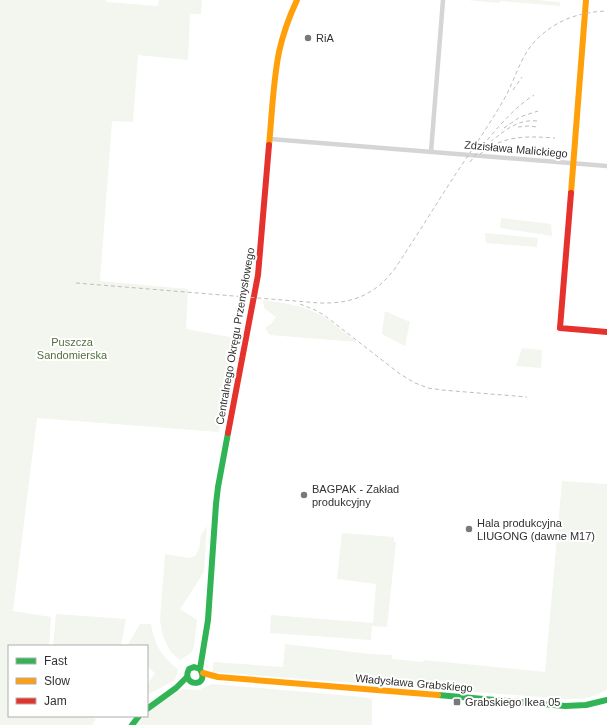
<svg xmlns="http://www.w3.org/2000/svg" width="607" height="725" font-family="Helvetica,sans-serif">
	<rect width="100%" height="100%" fill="#fff"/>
	<!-- green -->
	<g fill="#f2f6ee">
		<polygon points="0,0 106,0 106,2 158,6 159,0 202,0 201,14 190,14 188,60 138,55 133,122 112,121 100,281 188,289 186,329 235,338 219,432 37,418 13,611 51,617 49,646 9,646 9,716 89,716 96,719 92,725 0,725"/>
		<polygon points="467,0 537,0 560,2 560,6 500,1 499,3"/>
		<polygon points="501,218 551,224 552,236 500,228"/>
		<polygon points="485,233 538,238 537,247 486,243"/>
		<polygon points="263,300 284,303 301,307 322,315 357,342 270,335 265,328 271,324 276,317 264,308"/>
		<polygon points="385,311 410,322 405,346 382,334"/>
		<polygon points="522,348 542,350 541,368 516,366"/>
		<polygon points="562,481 607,484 607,690 596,695 583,699 566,699 212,672 214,662 283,667 285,644 370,654 392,655 392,659 423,662 424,660 545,672"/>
		<polygon points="207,526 204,572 180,609 197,620 194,647 191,653 180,660 170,651 163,636 160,620 165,554 189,558 195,556 199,549 201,535"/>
		<polygon points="342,533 394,537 394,542 396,542 387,627 372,626 371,640 270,633 271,615 373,623 376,584 337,579"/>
		<polygon points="56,614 126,619 121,646 53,646"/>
		<path d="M140 624H151C154 643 161 657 178 669L175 680 147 695V685L155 673 147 666V646H127Z"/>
		<polygon points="212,684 363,697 372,699 372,725 136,725 144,716 147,716 147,713 149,712 166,699 183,689 198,690"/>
	</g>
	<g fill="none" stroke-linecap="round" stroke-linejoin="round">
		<!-- street -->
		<g stroke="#d5d5d5" stroke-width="4.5">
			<polyline points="270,139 607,166"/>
			<polyline points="431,152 443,0"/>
		</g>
		<!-- fast -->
		<g stroke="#30b455" stroke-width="6">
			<path d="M200 669 194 667 189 669C180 687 211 688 200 669L208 620 216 504 218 487 228 433"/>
			<polyline points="438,695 565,706 586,705 607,700"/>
			<polyline points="147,709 176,688 187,677"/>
			<polyline points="132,725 139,716"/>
		</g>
		<!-- slow -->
		<g stroke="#ff9f0a" stroke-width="6">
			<path d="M269 145C272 114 273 82 279 52 283 34 289 17 297 0"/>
			<polyline points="571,193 586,0"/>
			<polyline points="203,673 218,677 438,695"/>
		</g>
		<!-- jam -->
		<g stroke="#e5322d" stroke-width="6">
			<polyline points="571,193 560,328 607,332"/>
			<polyline points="228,433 258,275 269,145"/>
		</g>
		<!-- rail -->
		<g stroke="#bdbdbd" stroke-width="1" stroke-dasharray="4 3" stroke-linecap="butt">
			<polyline points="513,90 522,77"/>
			<polyline points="518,127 528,126 537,127"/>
			<polyline points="504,128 520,117 538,111"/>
			<path d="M490 142C506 130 517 119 538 121"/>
			<path d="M480 154C504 135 526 136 555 138"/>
			<path d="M470 162C488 139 509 111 534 95"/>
			<path d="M76 283 319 303C352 304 376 295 396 267 416 237 435 206 455 175 471 151 488 127 503 101 515 81 519 58 536 40 556 20 579 12 607 11"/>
			<polyline points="300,304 315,310 324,315 400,374 415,383 428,388 442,390 527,397"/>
		</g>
	</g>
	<!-- markers -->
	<g fill="#797979" stroke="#fff" stroke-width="1.5">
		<circle cx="308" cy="38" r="4"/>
		<circle cx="304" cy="495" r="4"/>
		<circle cx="469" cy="529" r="4"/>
		<rect x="453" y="698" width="8" height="8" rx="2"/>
	</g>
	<g text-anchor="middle" stroke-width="4" stroke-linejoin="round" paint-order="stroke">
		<!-- poi labels -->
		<g font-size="11" fill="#313131" stroke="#fff" text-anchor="start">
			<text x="316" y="42">RiA</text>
			<text x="312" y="493">BAGPAK - Zakład<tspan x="312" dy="13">produkcyjny</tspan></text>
			<text x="477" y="527">Hala produkcyjna<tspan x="477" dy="13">LIUGONG (dawne M17)</tspan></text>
			<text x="465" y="706">Grabskiego Ikea 05</text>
		</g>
		<!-- street labels -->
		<g font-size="11" fill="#313131" stroke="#fff">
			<text transform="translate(516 149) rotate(5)" y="4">Zdzisława Malickiego</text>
			<text transform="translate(235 336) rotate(-80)" y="4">Centralnego Okręgu Przemysłowego</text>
			<text transform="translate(414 683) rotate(5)" y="4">Władysława Grabskiego</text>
		</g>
		<!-- park labels -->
		<g font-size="11" fill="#516f3c" stroke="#fff">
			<text x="72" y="346">Puszcza<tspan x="72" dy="13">Sandomierska</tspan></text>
		</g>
	</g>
	<!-- legend -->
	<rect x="8" y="645" width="140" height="72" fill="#ffffff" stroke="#adadad"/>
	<rect x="16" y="658" width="20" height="6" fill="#30b455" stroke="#adadad"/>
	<text x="44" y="665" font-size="12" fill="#313131">Fast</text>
	<rect x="16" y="678" width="20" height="6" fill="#ff9f0a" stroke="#adadad"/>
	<text x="44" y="685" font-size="12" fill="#313131">Slow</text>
	<rect x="16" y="698" width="20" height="6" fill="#e5322d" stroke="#adadad"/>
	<text x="44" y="705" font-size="12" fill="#313131">Jam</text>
</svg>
